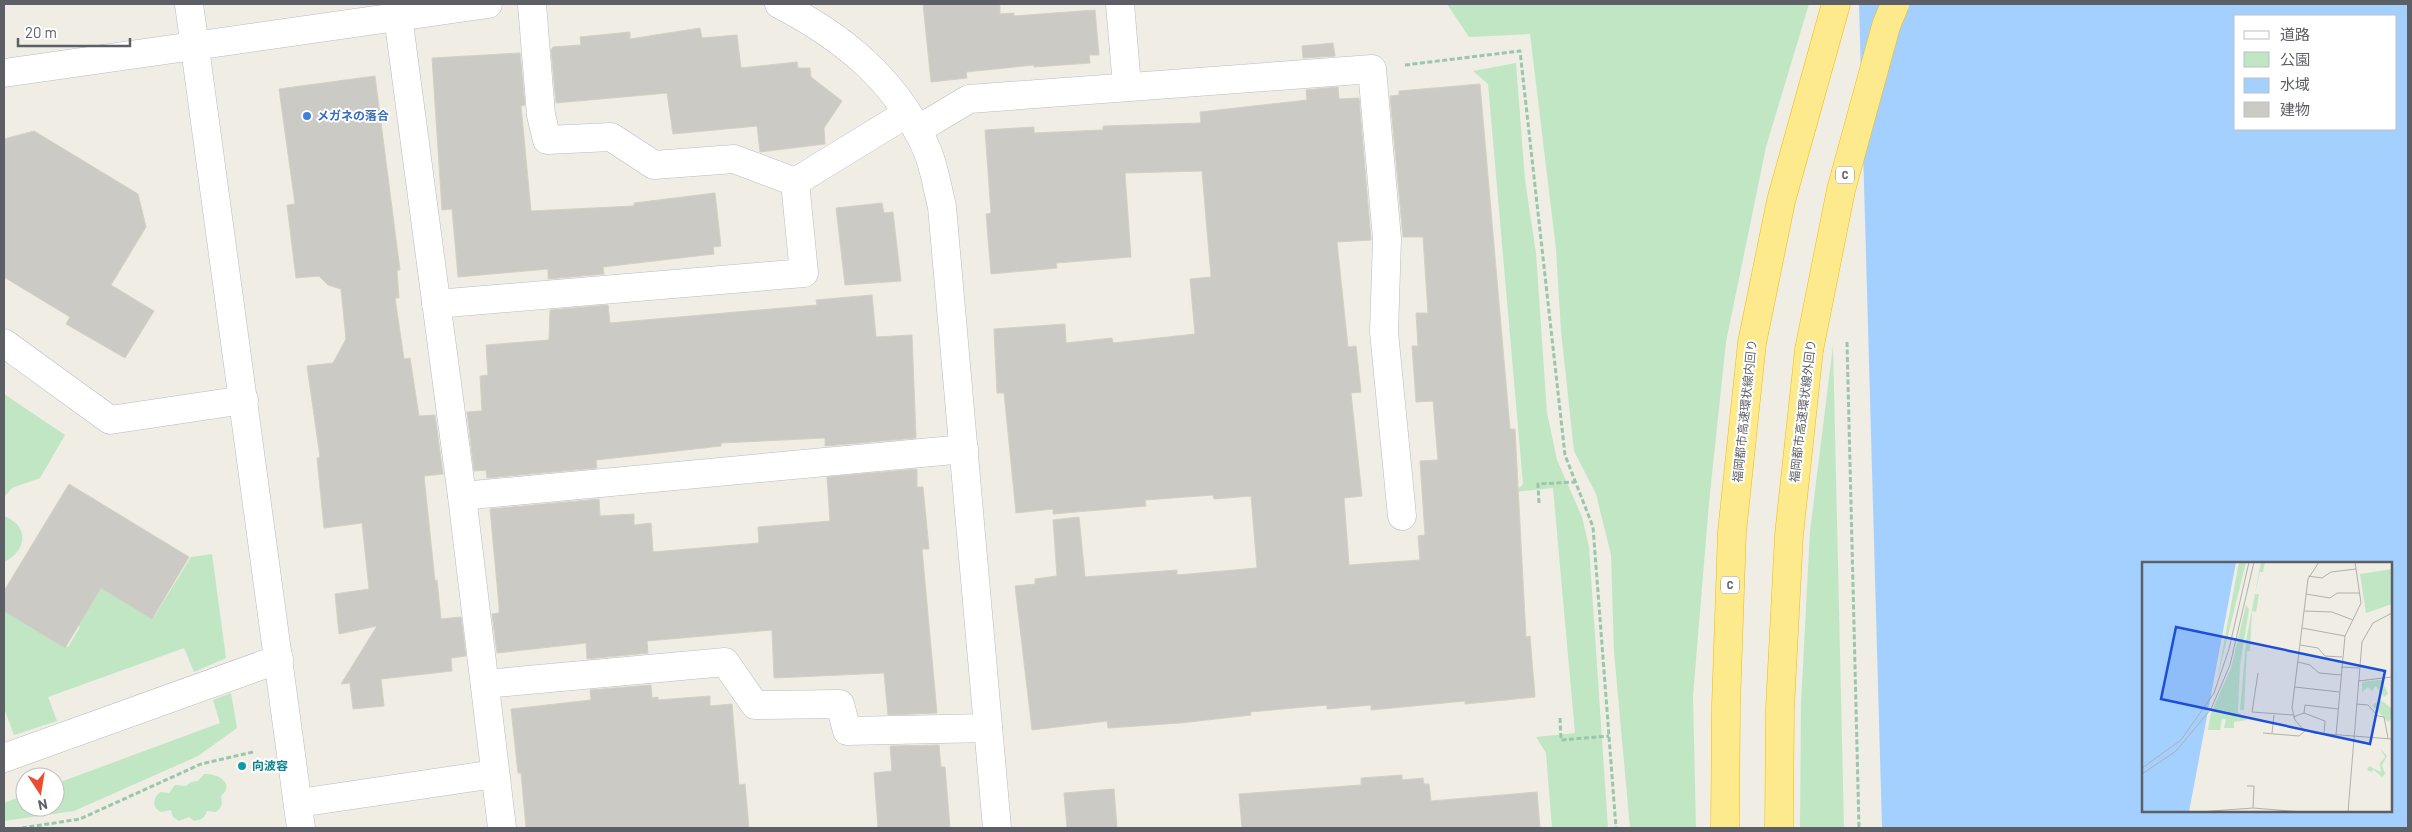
<svg xmlns="http://www.w3.org/2000/svg" width="2412" height="832" font-family="Barlow,'Noto Sans JP',sans-serif">
	<rect width="100%" height="100%" fill="#efede4"/>
	<!-- green -->
	<g fill="#c1e6c4">
		<polygon points="1447,4 1809,4 1766,147 1726,342 1709,503 1693,696 1696,828 1630,828 1614,652 1611,555 1596,494 1574,451 1561,331 1556,249 1530,34 1469,37"/>
		<polygon points="1516,63 1525,180 1536,253 1547,413 1557,460 1582,517 1589,547 1608,828 1552,828 1546,753 1536,737 1575,733 1553,488 1515,492 1523,484 1488,84 1473,71"/>
		<polygon points="1833,346 1844,828 1800,828 1801,704 1810,531"/>
		<polygon points="4,394 65,435 40,478 12,488 4,497"/>
		<path d="M4 516C30 526 27 551 4 562Z"/>
		<polygon points="212,554 226,658 194,672 184,648 48,697 57,721 14,735 4,708 4,610 68,647 80,627 76,624 100,585 154,617 191,557"/>
		<polygon points="231,693 237,728 198,756 74,811 4,821 4,803 25,795 25,807 55,807 55,784 220,723 213,700"/>
		<path d="M204 774C217 773 236 783 221 796 223 803 222 807 216 812L207 811C205 818 201 820 194 821L189 817 179 821 173 817 171 810 161 812C152 807 152 799 160 792L169 793 175 785 186 786 191 782 198 781Z"/>
	</g>
	<!-- water -->
	<path fill="#a4d0ff" fill-rule="evenodd" d="M1859 4H2408V828H1882ZM2236 16H2396V129H2236ZM2143 563H2391V811H2143Z"/>
	<!-- building -->
	<g fill="#cccac4" stroke="#d4d0c3">
		<polygon points="923,4 1000,4 1000,14 1014,13 1014,16 1095,10 1099,55 1089,55 1090,63 1034,67 1034,65 966,72 967,78 931,82"/>
		<polygon points="700,28 702,38 737,35 741,68 797,62 798,68 810,68 811,77 842,101 824,128 825,144 760,152 757,126 673,134 667,93 556,103 551,50 553,47 581,45 580,37 630,32 630,39"/>
		<polygon points="1333,43 1335,56 1303,58 1302,46"/>
		<polygon points="520,53 525,105 521,106 531,211 634,206 634,203 715,193 721,246 713,247 714,254 603,267 604,274 548,279 548,269 458,277 452,209 442,210 432,58"/>
		<polygon points="375,76 400,270 397,270 399,298 395,298 404,359 410,358 419,416 435,415 443,474 424,476 435,581 437,580 441,619 461,617 466,656 451,658 452,671 381,679 384,706 353,709 350,683 341,684 377,626 339,634 335,594 369,589 362,523 324,528 317,458 320,457 307,366 333,363 346,339 341,289 328,285 319,276 296,278 287,205 295,204 279,89"/>
		<polygon points="1480,84 1510,429 1515,429 1526,637 1530,636 1535,697 1465,704 1465,701 1371,710 1371,705 1327,709 1327,705 1250,712 1251,715 1180,723 1108,728 1107,721 1032,730 1015,586 1035,584 1035,579 1057,576 1053,520 1079,517 1085,577 1177,570 1177,575 1257,568 1251,496 1214,499 1213,495 1145,500 1146,506 1053,514 1053,509 1016,513 1004,393 997,393 994,329 1065,324 1066,343 1112,338 1113,343 1195,334 1190,279 1211,277 1202,171 1125,173 1131,257 1056,263 1057,268 991,274 986,214 991,213 985,130 1034,127 1034,133 1103,130 1103,126 1201,123 1200,112 1307,100 1306,90 1338,87 1339,99 1359,98 1371,240 1337,242 1348,347 1356,346 1361,392 1351,393 1362,496 1344,498 1349,565 1420,560 1418,536 1425,535 1420,461 1438,460 1433,401 1416,402 1412,346 1418,346 1416,313 1428,313 1423,237 1403,237 1390,96 1399,95 1399,91"/>
		<polygon points="34,131 138,194 146,227 111,285 154,311 125,358 66,324 70,317 4,277 4,139"/>
		<polygon points="882,203 884,213 893,212 901,281 845,285 836,208"/>
		<polygon points="872,295 876,337 912,335 916,438 825,446 825,438 721,443 721,446 596,460 597,468 487,478 486,470 474,471 467,412 482,411 480,376 488,375 486,345 549,340 550,310 608,305 610,323 817,305 816,300"/>
		<polygon points="917,469 917,487 923,487 929,549 922,549 937,713 888,715 884,673 774,678 772,630 647,641 648,653 587,659 586,643 497,653 492,614 499,613 499,606 490,509 599,499 600,516 634,514 634,525 651,523 653,552 759,543 758,527 830,521 827,477"/>
		<polygon points="69,484 189,557 152,619 101,588 65,648 4,611 4,591"/>
		<polygon points="651,685 652,698 658,697 658,700 710,696 710,706 732,704 739,785 745,784 749,828 526,828 521,773 518,773 511,709 591,700 590,690"/>
		<polygon points="939,745 941,767 945,767 950,828 878,828 874,773 892,771 890,746"/>
		<polygon points="1402,775 1402,780 1423,778 1424,784 1429,784 1431,801 1537,792 1540,828 1242,828 1239,794 1361,785 1361,778"/>
		<polygon points="1114,789 1117,828 1067,828 1064,793"/>
	</g>
	<g fill="none" stroke-linecap="round" stroke-linejoin="round">
		<defs>
			<g id="minor">
				<polyline points="189,4 301,828"/>
				<polyline points="532,4 541,115 547,140 611,137 654,165 734,159 795,182"/>
				<path d="M779 4C845 38 901 84 929 155 935 172 938 190 942 207L997 828"/>
				<polyline points="1120,4 1127,86"/>
				<polyline points="398,16 462,496 502,828"/>
				<polyline points="4,73 488,4"/>
				<polyline points="917,130 969,99 1372,69 1387,239 1384,332 1402,516"/>
				<polyline points="436,304 804,273 795,182 906,114"/>
				<polyline points="4,343 110,420 244,400"/>
				<polyline points="462,496 964,449"/>
				<polyline points="485,684 725,662 755,705 840,704 847,731 988,728"/>
				<polyline points="4,758 279,659"/>
				<polyline points="299,803 495,774"/>
			</g>
			<g id="highway">
				<polyline points="1725,828 1726,705 1732,532 1752,343 1781,201 1836,4"/>
				<polyline points="1779,828 1780,708 1789,535 1809,350"/>
			</g>
		</defs>
		<!-- minor casing -->
		<use href="#minor" stroke="#b9bbc0" stroke-width="29"/>
		<!-- highway casing -->
		<use href="#highway" stroke="#f3bb00" stroke-width="29"/>
		<!-- path -->
		<g stroke="#9ac7ab" stroke-width="3" stroke-dasharray="5 2.5" stroke-linecap="butt">
			<polyline points="1405,65 1520,51 1565,455 1593,527 1616,828"/>
			<polyline points="1847,342 1859,828"/>
			<polyline points="1539,503 1538,484 1575,482"/>
			<polyline points="1560,718 1561,740 1609,736"/>
			<polyline points="22,828 80,819 201,764 253,752"/>
		</g>
		<!-- minor -->
		<use href="#minor" stroke="#fff" stroke-width="28"/>
		<!-- highway -->
		<use href="#highway" stroke="#fdea8d" stroke-width="28"/>
		<defs>
			<polyline id="highway-bridge" points="1809,350 1841,190 1886,26 1895,4"/>
		</defs>
		<!-- highway-bridge casing -->
		<use href="#highway-bridge" stroke="#f3bb00" stroke-width="29" stroke-linecap="butt"/>
		<!-- highway-bridge -->
		<use href="#highway-bridge" stroke="#fdea8d" stroke-width="28"/>
	</g>
	<!-- markers -->
	<circle fill="#3f7fe0" stroke="#fff" stroke-width="2" cx="307" cy="116" r="5"/>
	<circle fill="#0f9aa8" stroke="#fff" stroke-width="2" cx="242" cy="766" r="5"/>
	<g text-anchor="middle" stroke-width="4" stroke-linejoin="round" paint-order="stroke">
		<!-- shield labels -->
		<g fill="#fff" stroke="#8d8f93" stroke-width="1">
			<rect x="1836" y="166.5" width="18" height="17" rx="4"/>
			<rect x="1721" y="576.5" width="18" height="17" rx="4"/>
		</g>
		<g font-size="11" font-weight="bold" fill="#5c5f65">
			<text x="1845" y="179">C</text>
			<text x="1730" y="589">C</text>
		</g>
		<!-- shop labels -->
		<g font-size="12" font-weight="bold" fill="#366cbe" stroke="#fff" text-anchor="start">
			<text x="317" y="120">メガネの落合</text>
		</g>
		<!-- street labels -->
		<g font-size="12" fill="#5c5f65" stroke="#fff">
			<text transform="translate(1745 411) rotate(-84)" y="4">福岡都市高速環状線内回り</text>
			<text transform="translate(1803 411) rotate(-83)" y="4">福岡都市高速環状線外回り</text>
		</g>
		<!-- culture labels -->
		<g font-size="12" font-weight="bold" fill="#0d838f" stroke="#fff" text-anchor="start">
			<text x="252" y="770">向波容</text>
		</g>
	</g>
	<!-- overview -->
	<g transform="translate(2142 562)">
		<rect width="250" height="250" fill="#efede4"/>
		<path d="M97 0H104L75 118ZM119 0H123L121 10H118L113 32H117L114 50 110 49 108 89H105L102 148H98L104 79ZM250 7V42L224 51 218 12ZM104 43 107 47 98 104 96 150 105 158 92 160V166H82L84 157H80L78 168H66L69 151 89 106ZM236 118H240L246 132 242 135 234 124 230 129 226 125 220 130V120ZM239 138 250 147V156L246 160 230 143ZM238 186 245 194 240 203 243 212 240 215 231 207 230 210 225 208 227 204 239 210 238 201 243 195Z" fill="#c1e6c4"/>
		<path d="M0 0H94L47 250H0Z" fill="#a4d0ff"/>
		<path fill="none" stroke="#b0b0ad" stroke-width="1" d="M177 0 166 17 150 146 153 158 161 167 172 171 250 177M166 14 180 16 189 10 214 7M164 32 188 36 195 31H217M162 49 190 50 211 58M160 66 203 74M158 83 176 86 183 94 200 95M156 100 168 103 177 111 199 113M199 105 217 106M116 111 110 150 151 153M216 119 250 115M153 125 197 130M214 142 226 143 236 154 242 155 246 176M162 151 183 159 182 172M151 155 162 151 163 143 196 147M121 171 157 174 163 169M130 171 132 153M194 173 203 74 219 41 213 0M0 206 39 178 72 131 87 87 107 0M0 212 34 189 69 147 88 103 112 0M105 224H112L111 246M57 250 111 246 160 250M206 250 220 80 231 61 250 51"/>
		<path fill="#1d4ed8" fill-opacity="0.15" stroke="#1d4ed8" stroke-width="2.5" d="M34 65 243 109 228 182 19 137Z"/>
		<rect width="250" height="250" fill="none" stroke="#5c5f65" stroke-width="2.5"/>
	</g>
	<!-- border -->
	<rect width="2412" height="832" fill="none" stroke="#5c5f65" stroke-width="10"/>
	<!-- legend -->
	<rect x="2234" y="15" width="162" height="115" fill="#ffffff" stroke="#bebfc1"/>
	<rect x="2244" y="31" width="25" height="8" fill="#ffffff" stroke="#bebfc1"/>
	<text x="2280" y="40" font-size="15" fill="#5c5f65">道路</text>
	<rect x="2244" y="52" width="25" height="15" fill="#c1e6c4" stroke="#bebfc1"/>
	<text x="2280" y="65" font-size="15" fill="#5c5f65">公園</text>
	<rect x="2244" y="78" width="25" height="15" fill="#a4d0ff" stroke="#bebfc1"/>
	<text x="2280" y="90" font-size="15" fill="#5c5f65">水域</text>
	<rect x="2244" y="102" width="25" height="15" fill="#cccac4" stroke="#bebfc1"/>
	<text x="2280" y="115" font-size="15" fill="#5c5f65">建物</text>
	<!-- north arrow -->
	<g transform="translate(40 792) rotate(168)"><circle r="24" fill="#ffffff" stroke="#bebfc1"/>
	<path d="M0-4L9 19L0 12L-9 19Z" fill="#ea4d2f"/>
	<text y="-8" font-size="14" font-weight="bold" text-anchor="middle" fill="#5c5f65">N</text>
	</g>
	<!-- scale -->
	<path d="M18 38v8h112v-8" fill="none" stroke="#5c5f65" stroke-width="2.5"/>
	<text x="25" y="38" font-size="15" fill="#5c5f65" stroke="#ffffff" stroke-width="4" paint-order="stroke">20 m</text>
</svg>
